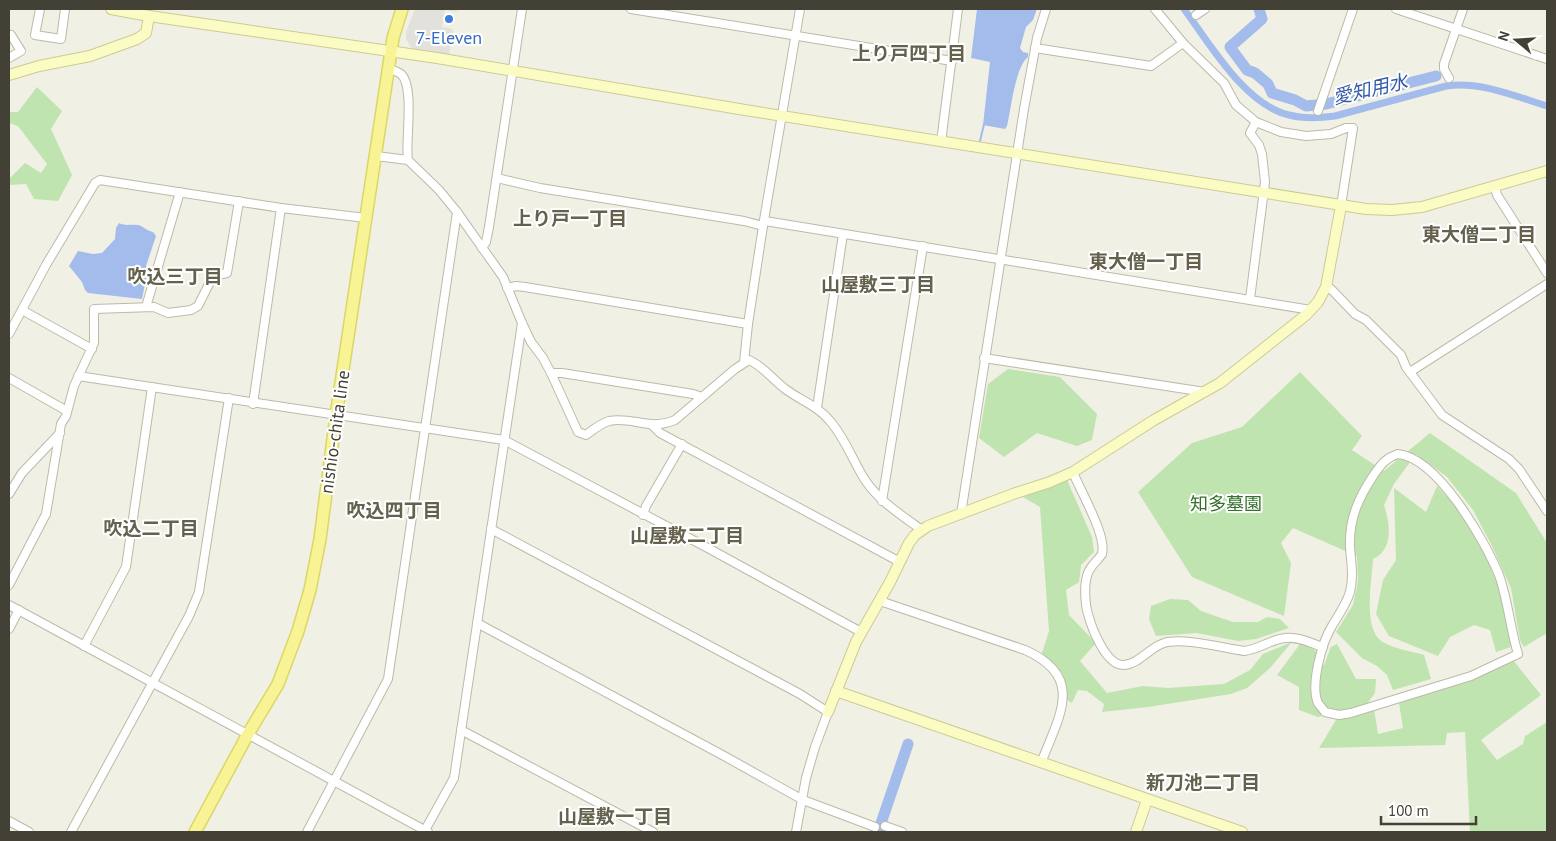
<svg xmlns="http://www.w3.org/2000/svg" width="1556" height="841" font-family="'PT Sans','Noto Sans JP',sans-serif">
	<rect width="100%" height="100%" fill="#f1f0e4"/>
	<!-- green -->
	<g fill="#bfe4af">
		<polygon points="37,87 62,111 51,129 72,175 58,201 34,199 26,184 9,185 9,179 25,163 41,173 47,164 18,126 9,123 9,112 18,112"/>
		<polygon points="1008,369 1060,377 1097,414 1092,440 1077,446 1037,433 1004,457 979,438 988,384"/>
		<path d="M1300 372 1362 436 1352 450 1384 471 1430 433 1516 493 1547 543V633L1524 647 1520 640 1511 588 1491 544 1473 510 1447 477 1416 454 1394 484 1384 505C1390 524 1394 549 1373 559 1372 580 1362 630 1383 642 1395 649 1411 651 1424 655L1431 679 1393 690 1387 675 1377 666 1362 658 1336 632 1353 605 1358 581 1357 556 1293 528 1281 543 1291 563 1284 616 1192 577 1138 492 1192 443 1242 427Z"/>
		<polygon points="1067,480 1092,537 1094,552 1081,565 1079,582 1066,590 1069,615 1096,643 1080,661 1107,693 1143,686 1168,688 1224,684 1250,670 1263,654 1292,642 1270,668 1247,688 1231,694 1148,707 1102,712 1104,704 1087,691 1078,690 1072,703 1067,700 1062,673 1042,653 1049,631 1040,507 1023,497"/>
		<polygon points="1437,486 1461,512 1484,551 1500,591 1511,647 1496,652 1490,630 1474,625 1450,637 1438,656 1389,636 1376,614 1383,580 1396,560 1394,488 1426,512"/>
		<polygon points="1170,599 1188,600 1201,611 1233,622 1258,622 1267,617 1280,619 1289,628 1256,639 1238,641 1197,633 1156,636 1149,619 1151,606"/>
		<polygon points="1300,644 1314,649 1317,654 1316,664 1324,665 1331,647 1337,644 1356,679 1376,679 1375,693 1367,704 1318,717 1299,710 1299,687 1277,675"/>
		<polygon points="1513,660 1541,695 1481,740 1497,760 1523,744 1525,736 1547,722 1546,832 1470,832 1465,732 1447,733 1445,745 1319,748 1336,720 1374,709 1378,734 1403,728 1399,703"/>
	</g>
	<!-- parking -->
	<polygon fill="#e2e1dc" points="415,9 457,9 457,12 445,10 442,27 453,29 449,55 412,49 406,39 406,32"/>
	<!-- water -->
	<g fill="#a3bceb">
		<path d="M977 9H1037L1033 20 1026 27 1020 48 1023 52 1028 53V57C1015 67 1011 110 1007 126L1005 129 983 125 990 62 971 58Z"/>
		<path d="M119 223C126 227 134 223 141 226 146 229 148 231 153 232L156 236 146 266 147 274 142 299 88 293 85 290 82 282 69 266 78 251 93 254 102 253 115 239 116 228Z"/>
	</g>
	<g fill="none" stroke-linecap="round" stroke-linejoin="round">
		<!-- stream -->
		<polyline stroke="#a3bceb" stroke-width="2" points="980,141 984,124"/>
		<!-- canal -->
		<path stroke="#a3bceb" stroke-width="7" d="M1184 9C1210 44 1245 105 1289 115 1304 119 1320 118 1335 116L1446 86C1481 81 1514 96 1547 106"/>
		<!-- river -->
		<g stroke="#a3bceb" stroke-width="11">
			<polyline points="1259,9 1262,19 1230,47 1247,70 1255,73 1268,84 1272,93 1295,100 1306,106 1326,104 1436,76"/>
			<polyline points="878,832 908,744"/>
		</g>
		<defs>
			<g id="street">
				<polyline points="40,9 35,35 61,39 65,9"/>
				<polyline points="631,9 952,61"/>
				<polyline points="1155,9 1183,43 1224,83 1236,105 1256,122 1281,132 1306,136 1331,134 1346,128 1353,128 1341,206"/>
				<polyline points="1396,9 1547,59"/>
				<polyline points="1196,15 1205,9"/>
				<polyline points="9,36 11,35 21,51 9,58"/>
				<polyline points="1035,48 1151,66 1183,43"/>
				<path d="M390 69C393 70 398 72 401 74 415 87 405 141 408 160"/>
				<polyline points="1449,78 1444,69 1444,64 1463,9"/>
				<polyline points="1318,111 1353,9"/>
				<polyline points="941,142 958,9"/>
				<path d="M376 156 408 160 439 190 457 212 503 277 522 323 531 342 543 358 551 373 578 432 586 435C593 430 601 423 609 421 632 416 649 431 675 420L735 369 749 360C763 366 772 379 784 388 799 400 817 405 830 421 845 438 853 461 865 480 879 501 901 515 922 530"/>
				<polyline points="497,178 540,188 744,221 763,226"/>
				<polyline points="1495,187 1497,195 1547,273"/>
				<polyline points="765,221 1311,310"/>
				<polyline points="482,248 486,242 489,227 522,9"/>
				<polyline points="1326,287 1331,289 1355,314 1366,320 1401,355 1406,367 1442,415 1509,459 1519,469 1547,511"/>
				<polyline points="507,288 516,286 525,287 748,324"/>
				<polyline points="1250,299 1265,182 1262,154 1259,145 1250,133 1256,122"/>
				<polyline points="146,307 180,192"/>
				<polyline points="22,310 92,349"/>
				<polyline points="9,334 46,265 95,183 100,180 281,208 366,218"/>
				<polyline points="984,358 1205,392"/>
				<polyline points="744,362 748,324 763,226 800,9"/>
				<polyline points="1410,372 1547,284"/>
				<polyline points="551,373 562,373 693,394 702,397"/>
				<polyline points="78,376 504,440 706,547 861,632"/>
				<polyline points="9,378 67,411"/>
				<polyline points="253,404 281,208"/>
				<polyline points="817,408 843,234"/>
				<polyline points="652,425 660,433 900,562"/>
				<path d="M1398 454C1438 458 1485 541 1499 575 1508 600 1510 628 1518 654L1471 676 1351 713 1339 715 1325 712C1323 709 1320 706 1318 703 1310 685 1322 642 1332 626 1339 614 1346 605 1350 592 1354 576 1351 563 1350 547 1349 519 1358 499 1373 476 1380 466 1385 458 1398 454Z"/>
				<path d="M1073 472C1080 491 1107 535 1102 554 1097 562 1089 566 1087 576 1084 586 1085 604 1088 614 1092 629 1106 665 1123 665 1138 665 1150 647 1164 643 1182 637 1223 648 1244 651 1260 649 1269 640 1285 638 1297 636 1311 643 1323 647"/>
				<polyline points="9,494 22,473 60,433"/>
				<polyline points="882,501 923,246"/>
				<polyline points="961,514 1024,109 1037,38 1046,9"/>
				<polyline points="643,515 646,506 682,444"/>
				<polyline points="491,529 800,694 828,712 815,747 806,778 796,832"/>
				<polyline points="9,585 46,514 61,424 66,416 74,386 94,343 94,309 154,307 168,313 191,310 198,306 213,276 227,273 239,201"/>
				<path d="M880 601 1025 650C1086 677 1059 716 1041 763"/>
				<polyline points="9,605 428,832"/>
				<polyline points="477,623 726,757 803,800 875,827"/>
				<polyline points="9,629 19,610"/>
				<polyline points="84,646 126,567 152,387"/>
				<polyline points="461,730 653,832"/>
				<polyline points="9,821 29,832"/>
				<polyline points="885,826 902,832"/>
				<polyline points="71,832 189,616 199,592 229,398"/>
				<polyline points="307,832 388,679 457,212"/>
				<polyline points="424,832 454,778 522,323"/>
			</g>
			<g id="secondary">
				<polyline points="111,9 149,16 239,29 437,58 745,110 1366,209 1392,210 1422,207 1547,171"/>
				<polyline points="9,75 39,66 90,56 137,39 146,33 149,16"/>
				<polyline points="836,691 1242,832"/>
				<polyline points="828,712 856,642 890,582 909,543 915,535 928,526 1013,494 1050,482 1073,472 1154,420 1220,383 1306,315 1318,302 1326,287 1341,206"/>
				<polyline points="1136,832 1147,800"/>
			</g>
			<polyline id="primary" points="195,832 248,734 278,684 298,631 310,590 320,539 336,416 393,38 402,9"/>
		</defs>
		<!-- street casing -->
		<use href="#street" stroke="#bcbaa8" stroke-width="10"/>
		<!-- secondary casing -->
		<use href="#secondary" stroke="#cccb94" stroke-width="12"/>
		<!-- primary casing -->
		<use href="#primary" stroke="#dcd667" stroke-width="14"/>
		<!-- street -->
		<use href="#street" stroke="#fff" stroke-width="8"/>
		<!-- secondary -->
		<use href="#secondary" stroke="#fbfbc4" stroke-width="10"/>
		<!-- primary -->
		<use href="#primary" stroke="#f8f496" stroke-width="11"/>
	</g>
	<!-- markers -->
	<circle fill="#3f7fe0" stroke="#fff" stroke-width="2" cx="449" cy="19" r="5"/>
	<g text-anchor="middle" stroke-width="4" stroke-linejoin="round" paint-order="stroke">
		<!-- shop labels -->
		<g font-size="18" fill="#366cbe" stroke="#fff">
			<text x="449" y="44">7-Eleven</text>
		</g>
		<!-- street labels -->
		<g font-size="18" fill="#434135" stroke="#fff">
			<text transform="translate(335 432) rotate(-82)" y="6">nishio-chita line</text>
		</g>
		<!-- park labels -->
		<g font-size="18" fill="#35712c" stroke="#fff">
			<text x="1226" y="510">知多墓園</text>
		</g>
		<!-- neighbourhood labels -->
		<g font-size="19" font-weight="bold" fill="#65614c" stroke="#fff">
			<text x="909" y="60">上り戸四丁目</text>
			<text x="570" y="225">上り戸一丁目</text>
			<text x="1479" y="241">東大僧二丁目</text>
			<text x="1146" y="268">東大僧一丁目</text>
			<text x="175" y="283">吹込三丁目</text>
			<text x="878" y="291">山屋敷三丁目</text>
			<text x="394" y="517">吹込四丁目</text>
			<text x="151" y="535">吹込二丁目</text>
			<text x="687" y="542">山屋敷二丁目</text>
			<text x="1203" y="789">新刀池二丁目</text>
			<text x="615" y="823">山屋敷一丁目</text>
		</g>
		<!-- water labels -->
		<g font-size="19" font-style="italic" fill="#345ba8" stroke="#fff">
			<text transform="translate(1370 89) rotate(-13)" y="7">愛知用水</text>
		</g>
	</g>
	<!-- border -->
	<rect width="1556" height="841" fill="none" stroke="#434135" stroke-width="20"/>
	<!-- north arrow -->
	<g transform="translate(1516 40) rotate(288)" stroke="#ffffff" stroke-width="4" paint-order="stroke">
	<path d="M0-4L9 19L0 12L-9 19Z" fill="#434135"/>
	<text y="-8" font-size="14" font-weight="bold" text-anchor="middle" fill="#434135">N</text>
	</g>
	<!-- scale -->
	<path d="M1381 816v8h95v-8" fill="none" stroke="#434135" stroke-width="2.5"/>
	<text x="1388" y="816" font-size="15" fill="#434135" stroke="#ffffff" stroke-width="4" paint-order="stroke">100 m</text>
</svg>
